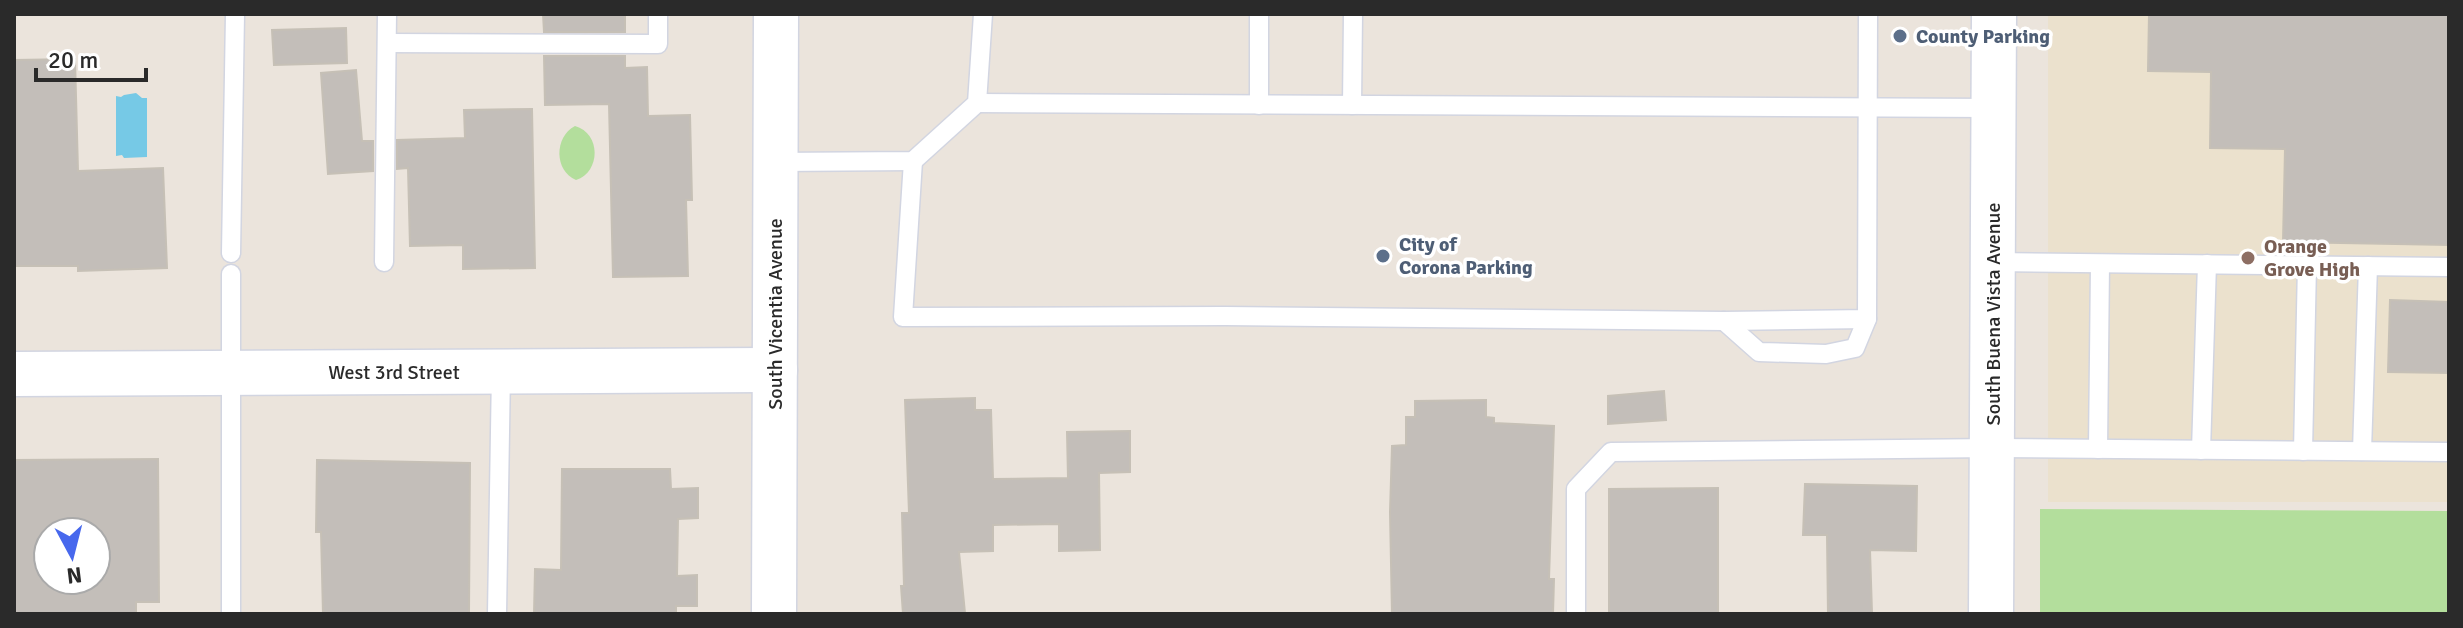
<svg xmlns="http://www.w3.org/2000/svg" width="2463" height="628" font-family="Signika,sans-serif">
	<rect width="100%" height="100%" fill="#ebe4dc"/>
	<!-- education -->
	<rect fill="#ebe1cd" x="2048" y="14" width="401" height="488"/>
	<!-- green -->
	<g fill="#b3de9c">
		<path d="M575 126C601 133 601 172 576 180 554 171 554 137 575 126Z"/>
		<polygon points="2040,509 2449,511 2449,614 2040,614"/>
	</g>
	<!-- water -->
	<polygon fill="#76c9e6" points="136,93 142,98 147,98 147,157 124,158 122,155 116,156 116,96 121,97 124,95"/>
	<!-- building -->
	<g fill="#c3beb9" stroke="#c6c0b6" stroke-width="2" fill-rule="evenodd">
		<polygon points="543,14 625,14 625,32 544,32"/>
		<polygon points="2149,14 2449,14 2449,245 2283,242 2285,149 2210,148 2211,72 2148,71"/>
		<polygon points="346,28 347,63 274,65 272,30"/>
		<polygon points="544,56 625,56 625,68 647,67 648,116 690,115 692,200 686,200 688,276 613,277 609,104 545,105"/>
		<polygon points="75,59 78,171 163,168 167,268 78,271 78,266 14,266 14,60"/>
		<polygon points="356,70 362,141 373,141 373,171 328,174 321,73"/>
		<polygon points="532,109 535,268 463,269 463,245 410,246 408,168 397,169 397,140 465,138 464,110"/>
		<polygon points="2390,300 2449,302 2449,373 2388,372"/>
		<polygon points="1664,391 1666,420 1608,424 1608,396"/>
		<polygon points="975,398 975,410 991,410 993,479 1068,478 1067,432 1130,431 1130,472 1099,473 1100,550 1059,551 1059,524 993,525 993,551 959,552 965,613 903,614 901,586 904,586 902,513 909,513 905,400"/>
		<polygon points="1486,400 1486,417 1494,418 1494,423 1554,426 1549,579 1554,579 1553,614 1392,614 1390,512 1392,446 1406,445 1406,417 1415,417 1415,401"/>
		<path d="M158 459 159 602H136V614H14V460ZM48 532H96V580H48Z"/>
		<polygon points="317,460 470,463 469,614 323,614 321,532 316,532"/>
		<polygon points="562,469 670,469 671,489 698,488 698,518 678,519 677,576 697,575 697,606 676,606 676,614 534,614 535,569 561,570"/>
		<polygon points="1805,484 1917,486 1916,551 1870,550 1872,613 1828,614 1827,535 1803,535"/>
		<polygon points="1718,488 1718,614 1609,614 1609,489"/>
	</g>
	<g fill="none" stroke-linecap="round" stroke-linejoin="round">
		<defs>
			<g id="lane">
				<polyline points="1259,14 1259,105"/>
				<polyline points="387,43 658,44 658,14"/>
				<polyline points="977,103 1993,108"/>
				<polyline points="1352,105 1353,14"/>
				<polyline points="913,161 903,317 1225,316 1724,321 1867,319 1868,14"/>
				<polyline points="776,162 913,161 977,103 983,14"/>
				<polyline points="231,253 235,14"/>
				<polyline points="384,262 387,14"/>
				<polyline points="1993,262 2449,267"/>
				<polyline points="231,274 231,614"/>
				<polyline points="1724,321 1759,352 1826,354 1855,348 1867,319"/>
				<polyline points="2098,449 2100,264"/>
				<polyline points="2201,450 2207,264"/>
				<polyline points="2303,451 2307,265"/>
				<polyline points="2362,451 2368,266"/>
				<polyline points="497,614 501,371"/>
				<polyline points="1576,614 1576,489 1611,452 1994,448 2449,452"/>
			</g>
			<g id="secondary">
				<polyline points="14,374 775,370"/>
				<polyline points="774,614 776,14"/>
				<polyline points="1991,614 1994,14"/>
			</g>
		</defs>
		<!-- lane casing -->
		<use href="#lane" stroke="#d2d5e1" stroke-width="21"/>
		<!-- secondary casing -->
		<use href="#secondary" stroke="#d2d5e1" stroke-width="47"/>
		<!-- lane -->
		<use href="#lane" stroke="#fff" stroke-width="18"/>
		<!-- secondary -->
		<use href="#secondary" stroke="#fff" stroke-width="44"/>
	</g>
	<!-- markers -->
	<g fill="#5c6f8a" stroke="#fff" stroke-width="3">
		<circle cx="1900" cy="36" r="8"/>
		<circle cx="1383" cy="256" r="8"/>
	</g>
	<circle fill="#8d6e63" stroke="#fff" stroke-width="3" cx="2248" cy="258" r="8"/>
	<g text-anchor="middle" stroke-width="7" stroke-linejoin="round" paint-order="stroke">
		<!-- service labels -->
		<g font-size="20" font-weight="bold" fill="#4e5e75" stroke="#fff" text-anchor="start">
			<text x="1916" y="43">County Parking</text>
			<text x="1399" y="251">City of<tspan x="1399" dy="23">Corona Parking</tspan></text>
		</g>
		<!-- education labels -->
		<g font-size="20" font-weight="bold" fill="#785e54" stroke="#fff" text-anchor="start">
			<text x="2264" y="253">Orange<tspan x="2264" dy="23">Grove High</tspan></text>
		</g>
		<!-- street labels -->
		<g font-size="20" fill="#2a2a2a" stroke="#fff">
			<text transform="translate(775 314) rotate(-90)" y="7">South Vicentia Avenue</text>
			<text transform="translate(1993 314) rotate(-90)" y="7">South Buena Vista Avenue</text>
			<text x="394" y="379">West 3rd Street</text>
		</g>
	</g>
	<!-- border -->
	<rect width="2463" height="628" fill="none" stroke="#2a2a2a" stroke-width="32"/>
	<!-- north arrow -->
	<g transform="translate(72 556) rotate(173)"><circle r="38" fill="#ffffff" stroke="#aaaaaa" stroke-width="2"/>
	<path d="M0-6L14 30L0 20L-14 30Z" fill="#4768ed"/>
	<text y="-12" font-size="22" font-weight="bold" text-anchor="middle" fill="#2a2a2a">N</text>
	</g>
	<!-- scale -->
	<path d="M36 68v12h110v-12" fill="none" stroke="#2a2a2a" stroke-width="4"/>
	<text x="48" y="68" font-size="24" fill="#2a2a2a" stroke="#ffffff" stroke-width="6" paint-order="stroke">20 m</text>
</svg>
